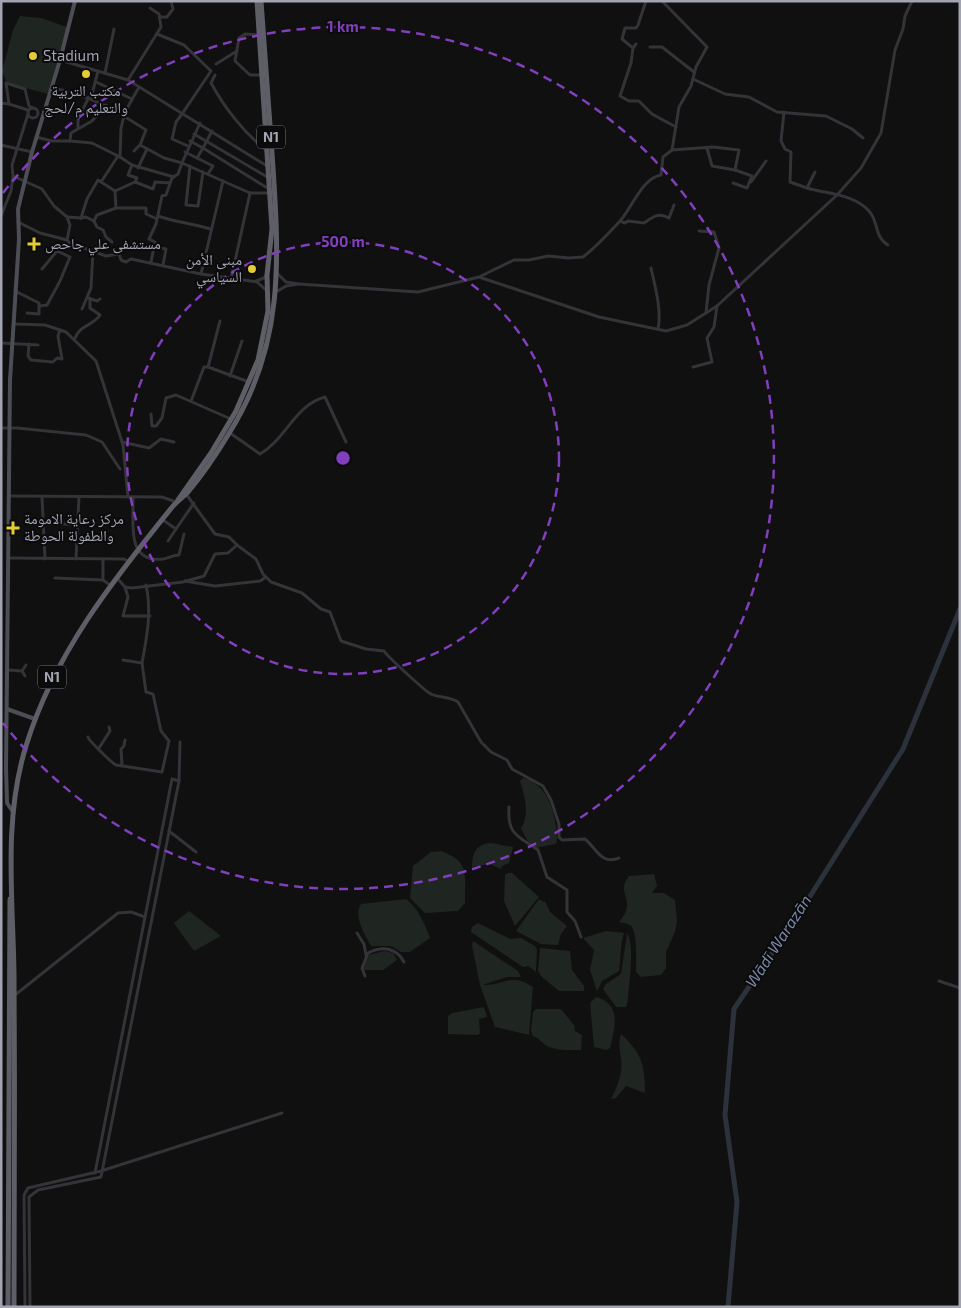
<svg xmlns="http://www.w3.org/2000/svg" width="961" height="1308" font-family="'Exo 2','Noto Naskh Arabic',sans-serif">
	<rect width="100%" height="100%" fill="#101011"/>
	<!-- green -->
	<g fill="#1f2521">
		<polygon points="20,16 41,18 67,27 48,94 7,83 2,71 13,30"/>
		<path d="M523 778C550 785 557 818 557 842L555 844 536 848 528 841 521 829C530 813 525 797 520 781Z"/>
		<path d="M491 843 513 847 509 863 502 866 501 869 490 864 472 867C472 853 476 844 491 843Z"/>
		<path d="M440 851C470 860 465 875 465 903L458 911 425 913 410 898 413 866 431 852Z"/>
		<polygon points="508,873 512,873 539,897 515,926 504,901 505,875"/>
		<path d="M654 874 657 886 652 893H664L675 900 677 921 675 932 666 952V968L661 975 641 977 636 972C636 963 638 930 630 925 627 923 622 923 619 922 639 900 614 894 629 876Z"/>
		<path d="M406 899C418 908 425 924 430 938L410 952H401L391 946H371C365 935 353 916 361 904Z"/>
		<polygon points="539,899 546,903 550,912 567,926 561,934 558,945 541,944 516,931"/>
		<polygon points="189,911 221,936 194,951 174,923"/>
		<polygon points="478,923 510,939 521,938 535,946 537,950 536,972 528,966 523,967 471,932 472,927"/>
		<path d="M606 931 624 933C620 945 621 958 619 971L602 981 597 991 590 970 594 950 583 938Z"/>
		<path d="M627 933C635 946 629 983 628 1000L626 1007H616L603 989 606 984 621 974Z"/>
		<path d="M473 941 518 971 521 977H507L482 985C504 986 511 972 533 987L529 1035 495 1027 480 985 472 945Z"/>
		<polygon points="540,948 570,951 572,970 584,986 584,991 559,991 541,976 538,971"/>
		<polygon points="384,951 393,953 397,960 383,970 365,970 363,969 369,955"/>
		<path d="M596 997C622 1004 615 1028 610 1048L606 1050 594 1047 590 1003Z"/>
		<polygon points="484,1007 487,1017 479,1019 480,1033 478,1035 448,1034 448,1016 452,1013"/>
		<path d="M536 1009H561L574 1025 575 1031 582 1035 581 1050C571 1050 557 1051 547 1046 542 1043 539 1038 533 1036L531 1031 533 1012Z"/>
		<path d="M621 1034C642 1053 645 1066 645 1093L626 1086 616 1098 611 1099C618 1086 623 1073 621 1058 620 1048 618 1044 621 1034Z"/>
	</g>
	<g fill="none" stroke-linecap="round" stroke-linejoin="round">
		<!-- river -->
		<polyline stroke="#2c323b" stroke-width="5" points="728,1307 737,1202 725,1115 734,1009 802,909 903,749 960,609"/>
		<!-- minor -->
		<g stroke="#333338" stroke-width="3">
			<polyline points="646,1 638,25 636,28 625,28 622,39 633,48 631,63 620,96 629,101 639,101 652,114 676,127"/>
			<polyline points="161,17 167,17 173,9 171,1"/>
			<polyline points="157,34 184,45 211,71 182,114"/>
			<polyline points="259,35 245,34 239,38 235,61 250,75 262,75"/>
			<polyline points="650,47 662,47 694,72"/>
			<polyline points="633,48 636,44"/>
			<polyline points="60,60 128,80 267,166"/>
			<polyline points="216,64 237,51"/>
			<polyline points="105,73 114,29"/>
			<path d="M215 75 211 83C224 107 244 133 266 150"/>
			<polyline points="693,79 725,94 749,97 777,112 826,116 852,129 863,138"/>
			<polyline points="128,80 161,27 159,14 150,8"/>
			<polyline points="96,82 132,99"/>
			<path d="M52 88C88 94 115 110 146 130L140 145 164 158 182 163 178 174 172 178 166 195 162 196 156 224 149 239 155 242 151 262"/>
			<polyline points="91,98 98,71"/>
			<polyline points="1,103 9,104"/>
			<circle cx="33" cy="113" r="5"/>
			<polyline points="28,110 9,104 6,83 25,89 29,106 33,108"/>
			<polyline points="784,112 781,141 785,149 791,152 790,182 807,188"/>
			<polyline points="182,114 176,122 172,139 188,146"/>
			<polyline points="200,123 182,163 250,193 269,193"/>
			<polyline points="78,128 78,119 89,97"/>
			<polyline points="212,131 203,148 269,189"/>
			<polyline points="194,134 269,178"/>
			<polyline points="36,137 52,141 70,141 71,133 92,121 106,105"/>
			<polyline points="70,141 92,143 120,157"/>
			<polyline points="190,141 203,148 197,158"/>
			<polyline points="1,145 32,152"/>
			<polyline points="672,150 713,147 739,150 735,170 712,166 707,148"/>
			<polyline points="134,151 140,145"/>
			<polyline points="185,152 213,166 208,174"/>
			<polyline points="132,165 120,157 121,128 125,112 139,87"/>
			<polyline points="190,166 186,205 198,206 203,172"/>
			<polyline points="138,168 147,149"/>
			<path d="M815 172 807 188C827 194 854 194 869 211 879 222 874 237 888 245"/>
			<polyline points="13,176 42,189 54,206 67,217 70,225 67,240 70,243 106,256 119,254 121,260 126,262 131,259 201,274 257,282 267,291"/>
			<polyline points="101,182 118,156"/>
			<polyline points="135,182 153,189 155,182 170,183"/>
			<polyline points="751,182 766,161"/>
			<polyline points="733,183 747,188 752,176 735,170"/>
			<polyline points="115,191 116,208 146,208 146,214 157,219"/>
			<polyline points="1,216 11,191 13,176 12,165 28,114"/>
			<path d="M158 216C174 222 192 223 210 229"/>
			<polyline points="68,217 81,218 87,199 98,180 115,191 135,182 137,178 128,175 132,165 174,177"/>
			<polyline points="81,218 86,217 94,221 97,215 116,208"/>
			<polyline points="94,221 97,227 103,230 106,237 112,242"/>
			<path d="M620 221 625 223 628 221 644 223C653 217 658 212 669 218L674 205"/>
			<polyline points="18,222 40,233 67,240"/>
			<polyline points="699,231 714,232 719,248 709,285 706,313"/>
			<polyline points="154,247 166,249 163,265"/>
			<path d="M651 268C655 286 662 311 658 329"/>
			<polyline points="201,274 223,181"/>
			<path d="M481 276 514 260H529L548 256 569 258 583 257C596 247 609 233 620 221 632 208 642 178 661 175L663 157 672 150 679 107 691 86 696 67 707 47 662 1"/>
			<polyline points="231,279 250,193"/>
			<polyline points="256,281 264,278 267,273"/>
			<polyline points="299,284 418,292 479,277 599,317 666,331 687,325 717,306 837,195 861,168 881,133 895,50 903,29 905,16 912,1"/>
			<polyline points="15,291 39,303 39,314 27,313"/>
			<polyline points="276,292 286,286 299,284 286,282 278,274"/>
			<polyline points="88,298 97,301 100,299"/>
			<polyline points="40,306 47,305 60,281 70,257 57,251 42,269"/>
			<polyline points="82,309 91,288 93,252"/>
			<polyline points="15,324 45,325 66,332 96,361 123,445 128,497"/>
			<path d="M75 338C81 324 93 326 100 315L90 308V298"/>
			<polyline points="1,343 38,345"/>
			<polyline points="29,344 28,356 31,360 53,362 57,358 62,359 58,336 60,330"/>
			<polyline points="208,367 249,382"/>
			<polyline points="693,367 712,362 707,338 714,327 717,306"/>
			<polyline points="230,376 242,341"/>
			<polyline points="191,401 204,367 208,367 220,321"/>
			<polyline points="151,414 152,426 156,426 162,418 166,398 176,395 231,419"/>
			<polyline points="1,428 17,428 86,435 102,442 120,469"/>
			<path d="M230 433 260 454C286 439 295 405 325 397L346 442"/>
			<polyline points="122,442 149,448 161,439 174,442"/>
			<polyline points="9,496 162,497 176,502"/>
			<polyline points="42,497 45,559"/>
			<path d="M133 497C134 522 125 563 163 559 169 558 173 555 179 555L184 534"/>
			<polyline points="163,520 176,529 168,541"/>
			<polyline points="44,524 78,524"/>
			<polyline points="176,529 194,503"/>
			<path d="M237 545 256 559 263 574 271 582 302 593 321 609 330 612 341 641 366 649 384 651C388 657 426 692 431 694 440 698 449 696 458 702L481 742 491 752 507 760 512 769 543 786 551 800 559 824V837L562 840 585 839C597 849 601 865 619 858"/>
			<polyline points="9,558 124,559 130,562"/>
			<polyline points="76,559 79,497"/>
			<polyline points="55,578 103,580 110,585"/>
			<polyline points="117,578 125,587 132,588 183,582 204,576 215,554 228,553 237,545 229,537 215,534 186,494"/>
			<polyline points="103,580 103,559"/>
			<polyline points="185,581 215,586 260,581 266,577"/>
			<polyline points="125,587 128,597 123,616 150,616"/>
			<path d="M123 660 142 663C147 636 152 612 146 585"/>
			<polyline points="8,670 22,671 25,676"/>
			<polyline points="22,671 26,665"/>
			<path d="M88 737C89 741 112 763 116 765L162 772 169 741 161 731 153 694 146 692 142 663"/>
			<polyline points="99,748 110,731 109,727"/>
			<polyline points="122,766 121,749 124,746 125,740"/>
			<path d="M509 807C507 835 518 836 538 850L547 877 567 890V912L575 921 581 937"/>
			<polyline points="169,831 196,852"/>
			<polyline points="357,933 364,944 366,955"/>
			<path d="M365 976 362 968 368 953C382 946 396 947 404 962"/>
			<polyline points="939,981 960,988"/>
			<polyline points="15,995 118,913 131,912 145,917"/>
			<polyline points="95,1173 172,779 179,781"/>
			<polyline points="25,1307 24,1195 28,1188 101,1171 282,1113"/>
			<polyline points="30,1307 29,1197 38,1190 101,1177 179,781 180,742"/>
		</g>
		<!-- major -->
		<g stroke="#4d4d55" stroke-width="4">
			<polyline points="7,709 35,719"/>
			<polyline points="13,812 7,803 6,768 10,380 19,239 18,209 32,152 60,60 75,1"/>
		</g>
		<!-- highway -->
		<g stroke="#5e5e66" stroke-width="5">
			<polyline points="178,500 211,453 236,411 258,360 268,311 267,275 272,229 257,1"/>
			<polyline points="8,1307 10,899"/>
			<path d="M14 1307C14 1196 15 1085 14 974 13 899 3 820 26 746 54 654 113 580 173 506 178 501 183 497 188 492 203 474 216 455 228 435 286 344 279 256 272 153 268 103 265 52 261 1"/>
		</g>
	</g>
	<!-- distance rings -->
	<g fill="none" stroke="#813ebd" stroke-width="2.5" stroke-dasharray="9 6">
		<circle cx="343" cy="458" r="216"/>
		<path d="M3 193A431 431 0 1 1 3 723"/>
	</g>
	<!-- markers -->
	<g fill="#e4cc35" stroke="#0b0b0c" stroke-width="2">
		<circle cx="33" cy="56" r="5"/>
		<circle cx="86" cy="74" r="5"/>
		<path d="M31.5 236.5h5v5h5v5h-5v5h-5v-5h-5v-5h5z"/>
		<circle cx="252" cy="269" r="5"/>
		<path d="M10.5 520.5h5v5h5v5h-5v5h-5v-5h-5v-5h5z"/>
	</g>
	<g text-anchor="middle" stroke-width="4" stroke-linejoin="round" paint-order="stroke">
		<!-- shield labels -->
		<g fill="#0b0b0c" stroke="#757680" stroke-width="1">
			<rect x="257" y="125.5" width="28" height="23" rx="4"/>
			<rect x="38" y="665.5" width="28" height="23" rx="4"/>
		</g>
		<g font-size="14" font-weight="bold" fill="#a2a4b1">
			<text x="271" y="142">N1</text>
			<text x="52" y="682">N1</text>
		</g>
		<!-- poi labels -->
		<g font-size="15" fill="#a2a4b1" stroke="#0b0b0c" text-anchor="start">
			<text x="43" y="61">Stadium</text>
			<text x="86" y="96" text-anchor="middle">مكتب التربية<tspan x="86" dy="17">والتعليم م/لحج</tspan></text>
			<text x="45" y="249">مستشفى علي جاحص</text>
			<text x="242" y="265" text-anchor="end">مبنى الأمن<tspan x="242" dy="17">السياسي</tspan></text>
			<text x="24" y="524">مركز رعاية الامومة<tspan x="24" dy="17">والطفولة الحوطة</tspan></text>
		</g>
		<!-- water labels -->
		<g font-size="16" font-style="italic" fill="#7b8aaa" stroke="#0b0b0c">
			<text transform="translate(778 941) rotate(-57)" y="6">Wādī Warazān</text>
		</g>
	</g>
	<circle cx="343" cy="458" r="8" fill="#813ebd" stroke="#0b0b0c" stroke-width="2.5"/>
	<g font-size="15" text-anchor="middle" font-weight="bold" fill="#813ebd" stroke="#0b0b0c" stroke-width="4" stroke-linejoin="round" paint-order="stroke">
		<text x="343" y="32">1 km</text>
		<text x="343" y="247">500 m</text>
	</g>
	<!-- border -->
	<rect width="961" height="1308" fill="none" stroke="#a2a4b1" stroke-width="5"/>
</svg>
